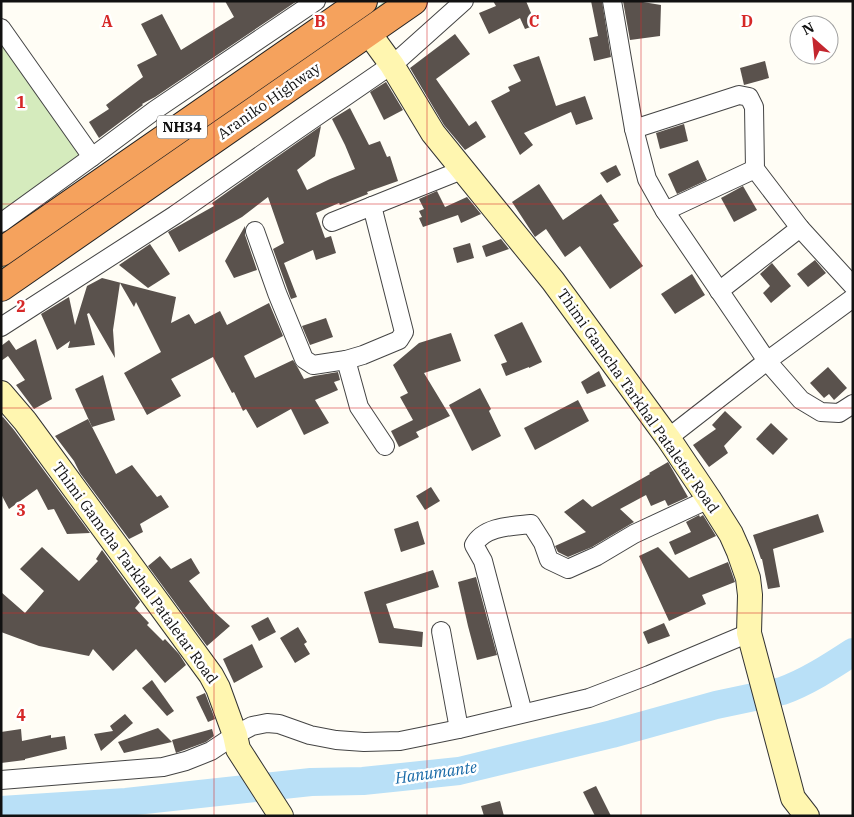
<svg xmlns="http://www.w3.org/2000/svg" width="854" height="817" font-family="'IBM Plex Serif',serif">
	<rect width="100%" height="100%" fill="#fffdf5"/>
	<!-- green -->
	<g fill="#d5ebbd">
		<polygon points="385,1 394,1 244,106 1,269 1,264 241,103"/>
		<polygon points="1,37 86,155 1,215"/>
	</g>
	<g fill="none" stroke-linecap="round" stroke-linejoin="round">
		<!-- river -->
		<path stroke="#b9e0f7" stroke-width="28" d="M1 810 126 802 311 782 363 781 459 771 612 734 716 705 782 691C807 682 830 667 853 652"/>
	</g>
	<!-- building -->
	<g fill="#5a524d">
		<polygon points="225,1 297,1 155,97 142,104 143,105 99,138 89,122 109,109 106,105 143,77 137,65 157,55 141,24 162,14 181,50 234,17"/>
		<polygon points="493,1 526,1 536,25 525,29 520,18 489,34 479,13 496,6"/>
		<polygon points="591,1 602,1 611,57 594,61 589,38 598,36"/>
		<polygon points="623,1 637,1 661,5 660,36 630,40"/>
		<polygon points="455,34 470,54 436,79 469,126 476,121 486,137 465,150 444,125 410,68"/>
		<polygon points="539,56 556,106 585,96 593,119 576,125 571,112 524,133 533,145 520,155 491,101 510,91 508,87 521,81 513,65"/>
		<polygon points="765,61 769,78 744,85 740,68"/>
		<polygon points="386,82 403,110 384,120 370,92"/>
		<polygon points="350,108 369,145 380,141 387,157 390,156 398,181 367,192 368,194 340,205 339,203 316,213 325,238 331,236 336,253 316,260 313,250 284,263 297,297 291,299 273,249 284,243 268,197 242,217 179,252 168,232 214,206 212,203 254,173 321,126 315,156 297,170 307,190 330,179 355,169 345,145 332,119"/>
		<polygon points="684,124 688,141 660,149 656,133"/>
		<polygon points="698,160 707,180 677,194 668,174"/>
		<polygon points="616,165 621,175 607,183 600,173"/>
		<polygon points="539,184 563,220 601,194 619,221 613,224 643,266 610,289 580,246 565,257 546,229 535,237 512,202"/>
		<polygon points="743,186 757,210 734,222 721,198"/>
		<polygon points="437,191 445,207 467,197 481,214 461,223 458,215 423,227 419,218 422,217 419,211 424,209 419,199"/>
		<polygon points="245,226 245,235 257,270 234,278 225,261"/>
		<polygon points="501,239 509,249 486,257 482,246"/>
		<polygon points="470,243 474,258 457,263 453,248"/>
		<polygon points="150,244 170,274 148,288 119,265"/>
		<polygon points="815,260 826,273 808,287 797,274"/>
		<polygon points="772,263 791,286 771,303 763,293 770,286 760,274"/>
		<polygon points="692,274 705,295 675,314 661,294"/>
		<polygon points="102,278 176,297 171,323 189,314 195,324 220,311 227,325 269,303 283,336 244,356 255,378 293,360 298,368 304,379 314,376 338,372 340,380 334,382 338,390 315,400 329,423 304,435 291,409 257,428 246,409 243,411 234,392 232,393 213,357 171,379 181,396 147,415 124,373 161,352 136,302 134,307 120,283 113,330 115,358 89,313 87,314 95,345 68,348 70,341 57,350 41,314 69,297 75,325 87,286"/>
		<polygon points="326,318 333,337 310,345 302,326"/>
		<polygon points="522,322 542,362 529,368 529,367 506,376 501,364 507,362 494,335"/>
		<polygon points="451,333 461,361 424,373 450,416 416,432 419,437 399,447 391,431 413,420 400,397 408,393 393,365 419,343"/>
		<polygon points="36,339 52,399 34,409 16,385 25,380 8,356 1,361 1,346 9,340 16,350"/>
		<polygon points="828,367 847,388 834,400 829,394 824,398 810,383"/>
		<polygon points="599,371 606,386 587,394 581,382"/>
		<polygon points="103,375 115,420 92,427 75,389"/>
		<polygon points="480,388 491,409 489,411 501,436 472,451 449,405"/>
		<polygon points="578,400 589,421 535,450 524,428"/>
		<polygon points="725,411 742,427 724,446 728,453 709,467 693,445 716,429 712,425"/>
		<polygon points="3,417 14,430 90,533 67,534 54,509 48,510 37,489 9,509 1,494 1,418"/>
		<polygon points="88,419 116,474 132,465 157,497 161,495 169,507 140,524 143,532 129,539 80,473 74,461 55,436"/>
		<polygon points="771,423 788,439 773,455 756,439"/>
		<polygon points="668,462 688,497 668,506 665,500 651,506 646,495 620,509 634,522 592,547 568,557 558,552 555,546 586,532 564,512 583,499 592,507 650,474 649,473"/>
		<polygon points="431,487 440,501 425,510 416,496"/>
		<polygon points="818,514 824,532 773,549 780,587 768,589 762,559 761,559 753,535"/>
		<polygon points="699,515 700,517 703,515 716,536 675,555 669,542 691,532 686,522"/>
		<polygon points="418,521 425,544 401,552 394,529"/>
		<polygon points="42,547 79,581 98,561 96,559 102,550 140,602 135,608 149,623 147,625 163,641 165,639 179,654 186,665 165,683 136,649 113,671 93,649 89,656 39,646 1,632 1,592 25,613 44,591 20,569"/>
		<polygon points="658,547 689,578 728,562 735,582 702,595 706,604 669,621 639,556"/>
		<polygon points="160,556 171,569 191,558 200,573 189,581 211,609 230,626 207,646 148,566"/>
		<polygon points="433,570 439,587 386,604 394,628 423,632 422,647 379,643 364,592"/>
		<polygon points="476,577 497,655 477,660 468,626 458,582"/>
		<polygon points="268,617 276,632 259,641 251,626"/>
		<polygon points="664,623 670,636 648,644 643,632"/>
		<polygon points="298,627 307,642 304,644 310,654 295,663 280,638"/>
		<polygon points="252,644 263,667 234,683 223,659"/>
		<polygon points="152,680 174,711 167,716 142,688"/>
		<polygon points="205,693 215,719 208,722 196,697"/>
		<polygon points="125,714 133,723 101,751 94,734 113,731 110,726"/>
		<polygon points="158,728 172,742 124,753 118,742"/>
		<polygon points="21,729 22,741 51,735 51,738 65,736 67,749 25,759 25,760 1,763 1,732"/>
		<polygon points="212,729 214,736 206,742 176,753 172,740"/>
		<polygon points="596,786 611,816 595,816 583,792"/>
		<polygon points="500,801 504,816 484,816 481,806"/>
	</g>
	<g fill="none" stroke-linecap="round" stroke-linejoin="round">
		<defs>
			<g id="street">
				<polyline points="612,1 634,129 647,179 665,211 767,361 801,400 821,412 839,413 853,404"/>
				<polyline points="1,28 92,157"/>
				<polyline points="634,129 739,95 749,97 754,107 755,169 800,228 853,286"/>
				<polyline points="372,206 404,332 399,340 363,355 346,360 359,407 385,446"/>
				<polyline points="665,211 755,169"/>
				<polyline points="332,222 462,170"/>
				<polyline points="1,223 92,157 155,110 316,1"/>
				<polyline points="255,231 277,293 304,359 313,365 346,360"/>
				<polyline points="719,291 800,228"/>
				<polyline points="1,327 175,215 301,127 397,61 464,1"/>
				<polyline points="668,438 767,361 853,298"/>
				<polyline points="441,631 459,729"/>
				<path d="M523 713 483 561 474 545C484 526 513 526 531 524L543 543 549 560 568 569 597 556 634 534 709 499"/>
				<polyline points="1,780 163,767 186,761 211,751 235,735 252,726 267,723 279,724 310,735 336,740 364,742 400,741 459,729 589,698 649,675 749,633"/>
			</g>
			<g id="secondary">
				<polyline points="368,32 392,65 433,133 553,281 668,438 709,499 731,534 739,552 748,578 750,595 749,633 793,798 807,816"/>
				<polyline points="1,393 25,421 211,675 218,688 235,735 238,749 281,816"/>
			</g>
			<g id="highway">
				<polyline points="1,252 363,1"/>
				<polyline points="1,287 413,1"/>
			</g>
		</defs>
		<!-- street casing -->
		<use href="#street" stroke="#444" stroke-width="20"/>
		<!-- secondary casing -->
		<use href="#secondary" stroke="#333" stroke-width="26"/>
		<!-- highway casing -->
		<use href="#highway" stroke="#222" stroke-width="30"/>
		<!-- street -->
		<use href="#street" stroke="#fff" stroke-width="18"/>
		<!-- secondary -->
		<use href="#secondary" stroke="#fff6b0" stroke-width="24"/>
		<!-- highway -->
		<use href="#highway" stroke="#f5a25d" stroke-width="28"/>
	</g>
	<!-- grid -->
	<path fill="none" stroke="#d62828" stroke-width="1" stroke-opacity="0.55" d="M214 1V816M427 1V816M641 1V816M1 204H853M1 408H853M1 613H853"/>
	<g text-anchor="middle" stroke-width="5" stroke-linejoin="round" paint-order="stroke">
		<!-- shield labels -->
		<rect fill="#fff" stroke="#585858" stroke-width="1" x="157" y="115.5" width="50" height="23" rx="4"/>
		<g font-size="14" font-weight="bold" fill="#111">
			<text x="182" y="132">NH34</text>
		</g>
		<!-- street labels -->
		<g font-size="15" fill="#111" stroke="#fff">
			<text transform="translate(269 101) rotate(-35)" y="5">Araniko Highway</text>
			<text transform="translate(638 401) rotate(55)" y="5">Thimi Gamcha Tarkhal Pataletar Road</text>
			<text transform="translate(135 573) rotate(54)" y="5">Thimi Gamcha Tarkhal Pataletar Road</text>
		</g>
		<!-- water labels -->
		<g font-size="16" font-style="italic" fill="#1768a6" stroke="#fff">
			<text transform="translate(436 772) rotate(-8)" y="6">Hanumante</text>
		</g>
	</g>
	<g font-size="16" text-anchor="middle" font-weight="bold" fill="#d62828" stroke="#fff" stroke-width="5" stroke-linejoin="round" paint-order="stroke">
		<text x="107" y="27">A</text>
		<text x="320" y="27">B</text>
		<text x="534" y="27">C</text>
		<text x="747" y="27">D</text>
		<text x="21" y="108">1</text>
		<text x="21" y="312">2</text>
		<text x="21" y="516">3</text>
		<text x="21" y="721">4</text>
	</g>
	<!-- border -->
	<rect width="854" height="817" fill="none" stroke="#111111" stroke-width="5"/>
	<!-- north arrow -->
	<g transform="translate(814 40) rotate(333)"><circle r="24" fill="#ffffff" stroke="#a0a0a0"/>
	<path d="M0-4L9 19L0 12L-9 19Z" fill="#c4262e"/>
	<text y="-8" font-size="14" font-weight="bold" text-anchor="middle" fill="#111111">N</text>
	</g>
</svg>
